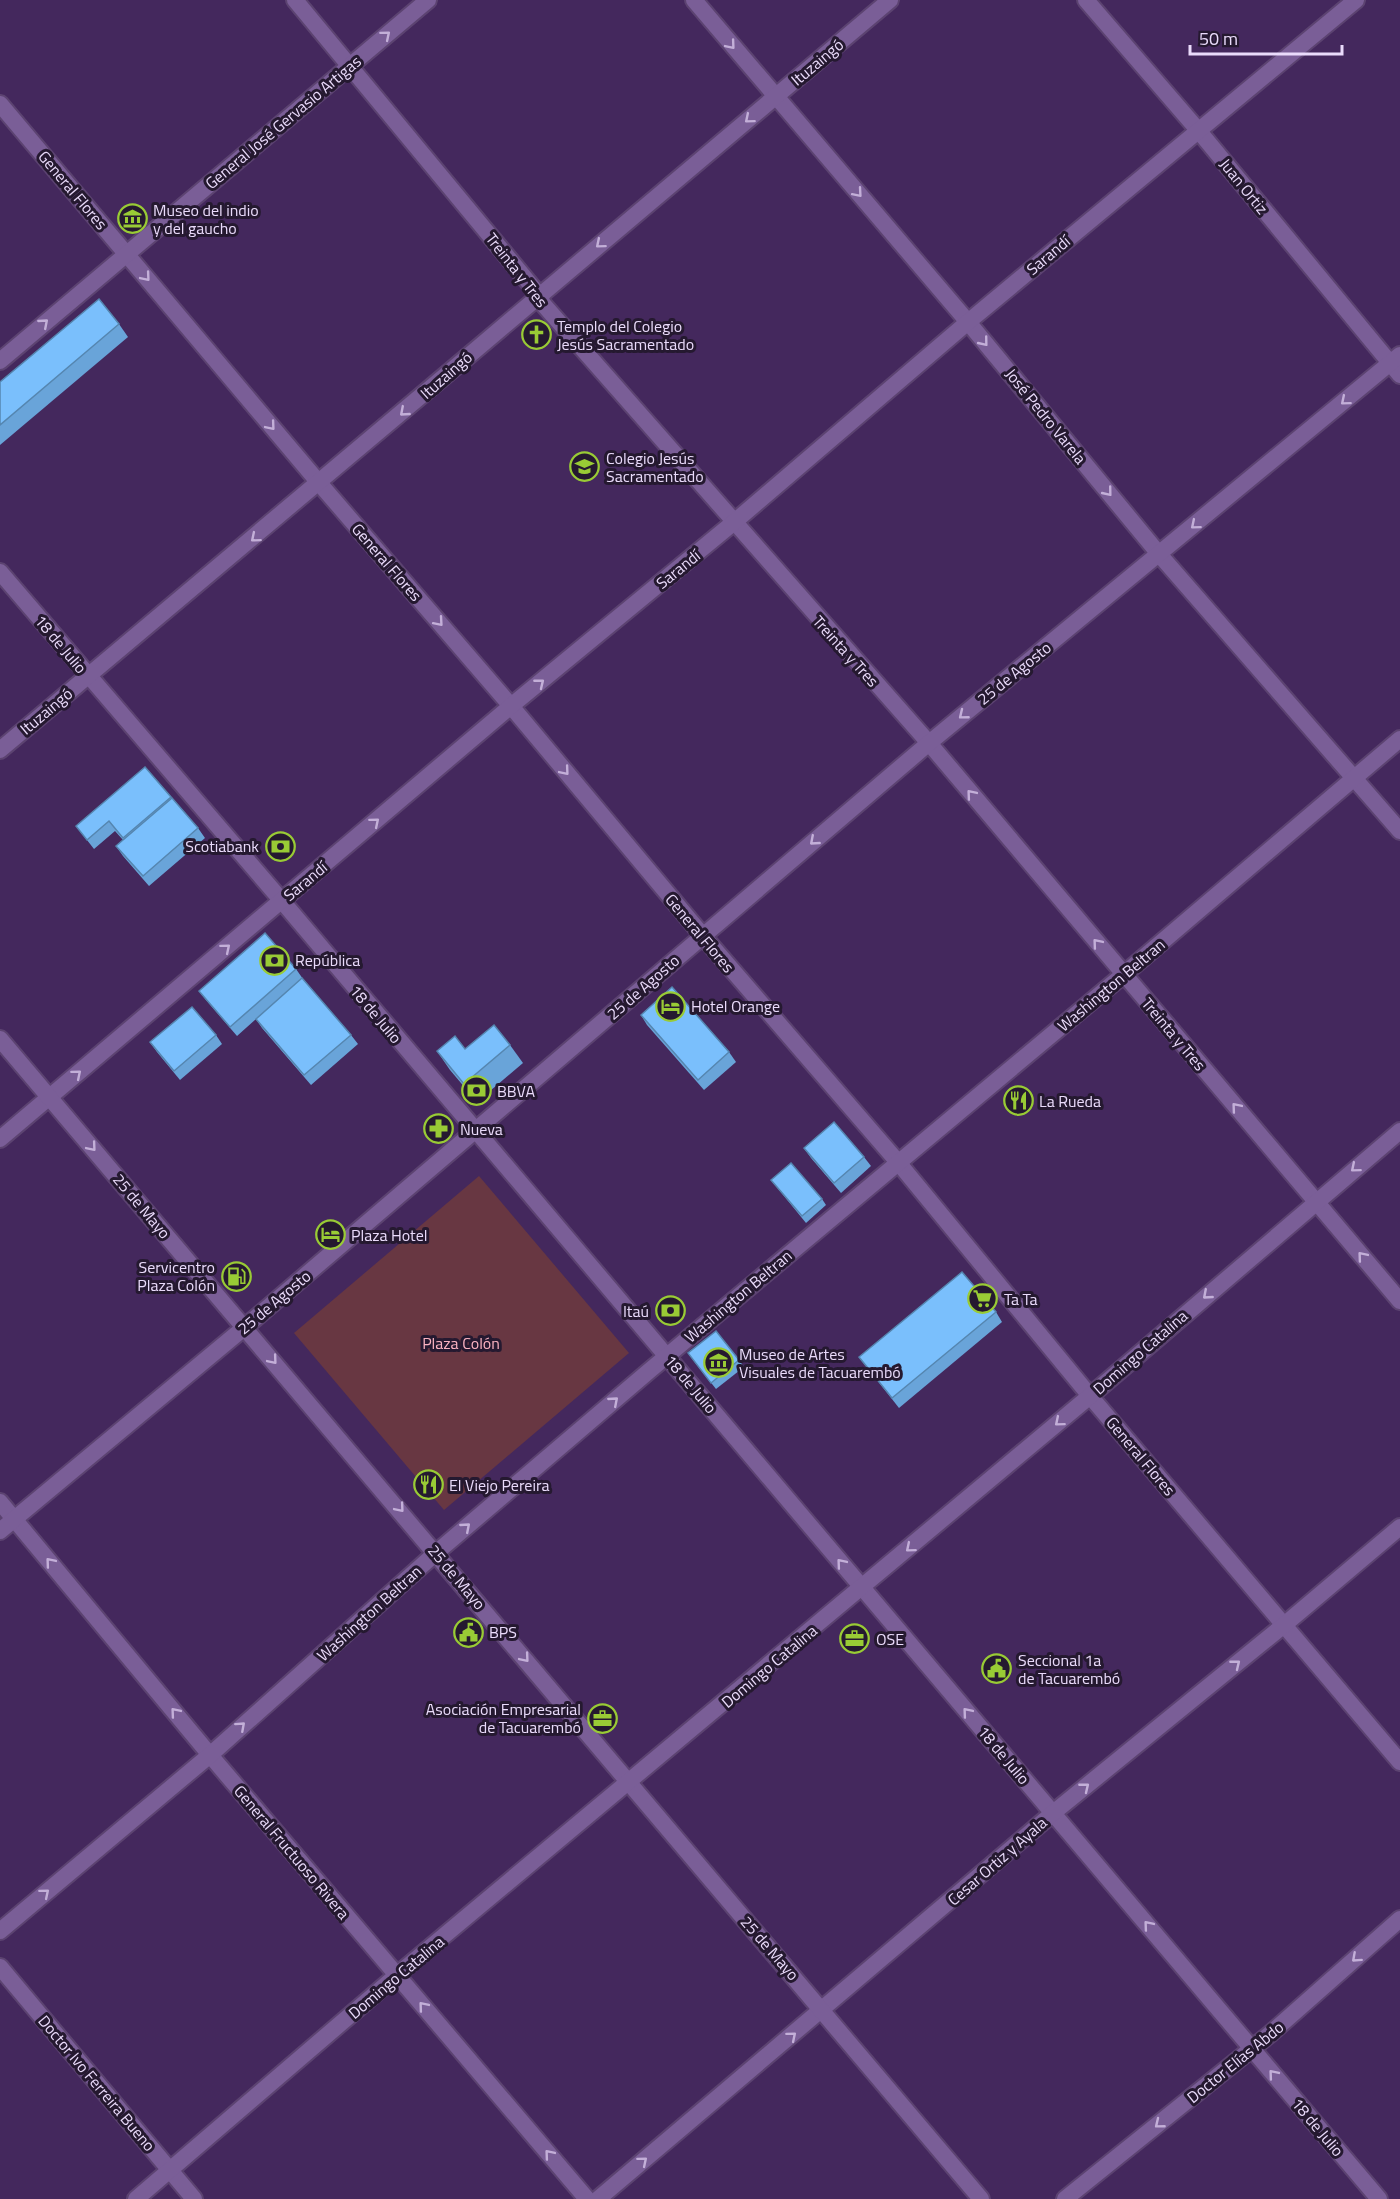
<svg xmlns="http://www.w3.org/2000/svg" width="1400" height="2199" font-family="'Titillium Web',sans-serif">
	<rect width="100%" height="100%" fill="#44285d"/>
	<!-- green -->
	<polygon fill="#683742" points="479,1176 629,1353 444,1510 294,1333"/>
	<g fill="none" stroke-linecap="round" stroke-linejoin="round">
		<defs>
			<g id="minor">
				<polyline points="295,0 539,295 543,304 929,743 1400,1301"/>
				<polyline points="694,0 968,322 1159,554 1400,831"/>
				<polyline points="1086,0 1198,130 1400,375"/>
				<polyline points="0,104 320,484 511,706 703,936 897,1161 1090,1396 1400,1762"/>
				<polyline points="0,361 428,0"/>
				<polyline points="0,572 282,901 1379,2199"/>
				<path d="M0 750C298 501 593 250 890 0"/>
				<polyline points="0,1139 511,706 733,523 968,322 1356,0"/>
				<polyline points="0,1502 210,1755 587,2199"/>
				<polyline points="0,1531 245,1327 929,743 1400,355"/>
				<polyline points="0,1931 210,1755 437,1552 649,1371 1123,975 1400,739"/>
				<polyline points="0,1967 194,2199"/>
				<polyline points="598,2199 1053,1813 1284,1625 1400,1527"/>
				<polyline points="1065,2199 1270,2034 1400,1919"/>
			</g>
			<g id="tertiary">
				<polyline points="0,1039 981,2199"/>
				<polyline points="136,2199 397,1975 1090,1396 1400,1131"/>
			</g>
		</defs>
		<!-- minor casing -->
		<use href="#minor" stroke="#5c4371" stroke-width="20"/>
		<!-- tertiary casing -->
		<use href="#tertiary" stroke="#5c4371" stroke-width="20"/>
		<!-- minor -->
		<use href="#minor" stroke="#7a5e97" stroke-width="16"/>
		<!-- tertiary -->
		<use href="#tertiary" stroke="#7a5e97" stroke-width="16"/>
	</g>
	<!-- wall -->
	<g fill="#69a4d9">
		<polygon points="119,324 128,337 0,445 0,382"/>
		<polygon points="145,767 198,828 205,838 149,886 123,856 116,846 123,840 115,831 94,849 76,826"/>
		<polygon points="296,969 303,979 351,1035 358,1044 311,1085 262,1028 256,1019 237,1036 206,1000 199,991"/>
		<polygon points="641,1015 729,1052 736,1062 704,1090 647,1025"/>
		<polygon points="216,1035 222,1044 180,1080 157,1052 150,1042"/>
		<polygon points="510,1045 523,1063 477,1102 450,1070 437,1051"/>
		<polygon points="804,1148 864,1157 871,1166 841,1193 811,1158"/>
		<polygon points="771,1180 822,1199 826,1205 806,1223"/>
		<polygon points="996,1312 1002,1322 899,1408 859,1357"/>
		<polygon points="693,1360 739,1360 744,1367 716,1389"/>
	</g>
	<!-- building -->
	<g fill="#7abffc" stroke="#5586b0" stroke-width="1.5">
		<polygon points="99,299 119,324 0,425 0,382"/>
		<polygon points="145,767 171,797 123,838 109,821 87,840 76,826"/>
		<polygon points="172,798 198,828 143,876 116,846"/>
		<polygon points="265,933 296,969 230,1027 199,991"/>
		<polygon points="302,978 351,1035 304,1075 256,1019"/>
		<polygon points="672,987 729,1052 698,1080 641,1015"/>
		<polygon points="192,1007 216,1035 174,1071 150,1042"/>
		<polygon points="494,1025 510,1045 464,1084 437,1051 455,1036 465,1049"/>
		<polygon points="834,1122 864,1157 834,1183 804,1148"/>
		<polygon points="791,1163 822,1199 802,1216 771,1180"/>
		<polygon points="962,1272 996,1312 892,1398 859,1357"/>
		<polygon points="716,1331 739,1360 711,1383 688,1353"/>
	</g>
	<!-- one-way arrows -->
	<defs><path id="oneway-chevron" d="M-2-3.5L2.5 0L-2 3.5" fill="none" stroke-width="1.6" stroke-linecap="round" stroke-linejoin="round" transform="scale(1.5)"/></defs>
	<g stroke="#c3afd8">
		<use href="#oneway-chevron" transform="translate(386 35) rotate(-40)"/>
		<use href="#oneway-chevron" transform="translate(731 45) rotate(50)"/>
		<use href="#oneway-chevron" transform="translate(749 119) rotate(140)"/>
		<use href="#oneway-chevron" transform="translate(858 193) rotate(49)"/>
		<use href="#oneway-chevron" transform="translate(600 244) rotate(140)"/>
		<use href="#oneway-chevron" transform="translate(146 277) rotate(50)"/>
		<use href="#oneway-chevron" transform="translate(44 323) rotate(-41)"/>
		<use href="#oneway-chevron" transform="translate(984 342) rotate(51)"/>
		<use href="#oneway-chevron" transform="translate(1345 401) rotate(140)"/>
		<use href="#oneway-chevron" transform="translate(404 412) rotate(139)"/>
		<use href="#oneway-chevron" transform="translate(271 426) rotate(50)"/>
		<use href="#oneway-chevron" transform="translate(1108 492) rotate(51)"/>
		<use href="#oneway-chevron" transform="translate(1195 525) rotate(140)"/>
		<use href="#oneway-chevron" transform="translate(255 538) rotate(140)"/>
		<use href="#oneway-chevron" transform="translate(439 622) rotate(49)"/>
		<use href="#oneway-chevron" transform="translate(540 683) rotate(-39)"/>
		<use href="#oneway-chevron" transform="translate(963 715) rotate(141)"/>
		<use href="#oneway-chevron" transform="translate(565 771) rotate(50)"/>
		<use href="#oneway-chevron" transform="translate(971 794) rotate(-130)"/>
		<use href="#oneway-chevron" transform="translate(375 822) rotate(-40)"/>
		<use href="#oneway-chevron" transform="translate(814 841) rotate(139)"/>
		<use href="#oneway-chevron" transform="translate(1097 943) rotate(-130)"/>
		<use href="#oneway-chevron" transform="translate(226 948) rotate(-40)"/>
		<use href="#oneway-chevron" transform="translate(77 1074) rotate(-40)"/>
		<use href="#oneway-chevron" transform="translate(1236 1107) rotate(-130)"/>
		<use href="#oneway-chevron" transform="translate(92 1147) rotate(50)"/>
		<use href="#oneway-chevron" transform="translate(1355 1168) rotate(140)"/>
		<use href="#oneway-chevron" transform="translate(1362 1256) rotate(-130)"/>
		<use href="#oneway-chevron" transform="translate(1207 1295) rotate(139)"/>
		<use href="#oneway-chevron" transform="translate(273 1360) rotate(50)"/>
		<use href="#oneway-chevron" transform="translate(614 1401) rotate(-41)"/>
		<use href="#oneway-chevron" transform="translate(1059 1422) rotate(140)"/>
		<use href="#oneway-chevron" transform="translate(400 1508) rotate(50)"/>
		<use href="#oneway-chevron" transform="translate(466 1527) rotate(-41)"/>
		<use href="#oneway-chevron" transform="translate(910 1548) rotate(140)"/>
		<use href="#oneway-chevron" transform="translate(50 1562) rotate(-130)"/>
		<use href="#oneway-chevron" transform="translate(841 1563) rotate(-130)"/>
		<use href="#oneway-chevron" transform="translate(525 1658) rotate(50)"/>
		<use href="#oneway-chevron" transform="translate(1236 1664) rotate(-39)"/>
		<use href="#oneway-chevron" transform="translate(175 1712) rotate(-130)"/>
		<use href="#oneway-chevron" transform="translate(967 1712) rotate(-130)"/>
		<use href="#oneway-chevron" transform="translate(241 1726) rotate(-42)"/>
		<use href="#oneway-chevron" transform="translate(1085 1787) rotate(-39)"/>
		<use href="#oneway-chevron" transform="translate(45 1893) rotate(-40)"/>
		<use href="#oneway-chevron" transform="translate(1148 1925) rotate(-130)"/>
		<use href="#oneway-chevron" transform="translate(1356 1958) rotate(138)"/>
		<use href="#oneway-chevron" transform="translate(423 2006) rotate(-130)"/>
		<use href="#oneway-chevron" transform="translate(792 2036) rotate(-40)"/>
		<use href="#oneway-chevron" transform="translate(1273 2074) rotate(-130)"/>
		<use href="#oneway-chevron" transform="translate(1159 2124) rotate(141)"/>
		<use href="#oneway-chevron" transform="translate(549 2154) rotate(-130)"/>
		<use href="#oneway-chevron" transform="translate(643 2161) rotate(-40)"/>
	</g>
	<!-- icons -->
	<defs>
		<symbol id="museum-ring" viewBox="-11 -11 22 22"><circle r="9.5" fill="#251930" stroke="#99cb35" stroke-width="1.5"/><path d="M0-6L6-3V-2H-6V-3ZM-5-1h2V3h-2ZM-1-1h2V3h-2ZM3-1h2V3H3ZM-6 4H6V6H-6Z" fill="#99cb35"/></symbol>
		<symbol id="church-ring" viewBox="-11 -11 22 22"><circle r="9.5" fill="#251930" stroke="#99cb35" stroke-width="1.5"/><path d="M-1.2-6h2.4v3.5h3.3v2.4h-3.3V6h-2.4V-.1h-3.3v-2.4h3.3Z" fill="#99cb35"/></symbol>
		<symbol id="school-ring" viewBox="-11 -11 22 22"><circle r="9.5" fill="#251930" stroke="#99cb35" stroke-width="1.5"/><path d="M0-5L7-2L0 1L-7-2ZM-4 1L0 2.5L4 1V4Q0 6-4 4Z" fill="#99cb35"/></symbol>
		<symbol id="bank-ring" viewBox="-11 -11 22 22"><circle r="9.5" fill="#251930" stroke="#99cb35" stroke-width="1.5"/><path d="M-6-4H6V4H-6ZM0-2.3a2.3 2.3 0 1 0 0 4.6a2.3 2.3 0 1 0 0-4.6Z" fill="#99cb35"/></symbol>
		<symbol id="hotel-ring" viewBox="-11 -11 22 22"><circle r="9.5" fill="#251930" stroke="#99cb35" stroke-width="1.5"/><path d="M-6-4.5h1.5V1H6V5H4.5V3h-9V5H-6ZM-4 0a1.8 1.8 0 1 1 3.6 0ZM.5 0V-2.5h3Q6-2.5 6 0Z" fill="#99cb35"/></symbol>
		<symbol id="restaurant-ring" viewBox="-11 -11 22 22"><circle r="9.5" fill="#251930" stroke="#99cb35" stroke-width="1.5"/><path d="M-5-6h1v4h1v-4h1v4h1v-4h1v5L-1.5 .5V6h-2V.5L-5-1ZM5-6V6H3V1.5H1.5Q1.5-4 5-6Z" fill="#99cb35"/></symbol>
		<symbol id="pharmacy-ring" viewBox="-11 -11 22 22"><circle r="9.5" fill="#251930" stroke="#99cb35" stroke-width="1.5"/><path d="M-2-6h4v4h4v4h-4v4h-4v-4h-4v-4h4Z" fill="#99cb35"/></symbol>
		<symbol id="fuel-ring" viewBox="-11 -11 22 22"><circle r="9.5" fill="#251930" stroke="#99cb35" stroke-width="1.5"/><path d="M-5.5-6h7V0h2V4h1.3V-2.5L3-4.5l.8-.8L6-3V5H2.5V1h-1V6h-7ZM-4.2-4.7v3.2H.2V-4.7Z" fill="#99cb35"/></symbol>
		<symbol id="supermarket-ring" viewBox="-11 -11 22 22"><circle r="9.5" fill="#251930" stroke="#99cb35" stroke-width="1.5"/><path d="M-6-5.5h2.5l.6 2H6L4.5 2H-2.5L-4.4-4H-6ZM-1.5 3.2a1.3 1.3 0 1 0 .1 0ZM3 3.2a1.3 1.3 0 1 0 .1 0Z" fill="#99cb35"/></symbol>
		<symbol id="civic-ring" viewBox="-11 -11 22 22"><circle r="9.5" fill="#251930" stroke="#99cb35" stroke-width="1.5"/><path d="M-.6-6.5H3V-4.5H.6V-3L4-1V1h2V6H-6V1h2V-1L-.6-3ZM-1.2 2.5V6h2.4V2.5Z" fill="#99cb35"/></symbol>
		<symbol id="office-ring" viewBox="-11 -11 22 22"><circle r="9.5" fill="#251930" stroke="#99cb35" stroke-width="1.5"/><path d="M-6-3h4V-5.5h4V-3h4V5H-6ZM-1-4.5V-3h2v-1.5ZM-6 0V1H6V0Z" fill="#99cb35"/></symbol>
	</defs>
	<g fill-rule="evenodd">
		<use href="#museum-ring" x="116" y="202" width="33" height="33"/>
		<use href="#church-ring" x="520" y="318" width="33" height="33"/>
		<use href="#school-ring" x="568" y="450" width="33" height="33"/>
		<use href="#bank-ring" x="264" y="830" width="33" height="33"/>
		<use href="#bank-ring" x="258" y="944" width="33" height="33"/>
		<use href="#hotel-ring" x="654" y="990" width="33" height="33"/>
		<use href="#bank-ring" x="460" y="1074" width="33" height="33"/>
		<use href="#restaurant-ring" x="1002" y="1084" width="33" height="33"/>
		<use href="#pharmacy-ring" x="422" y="1112" width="33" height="33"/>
		<use href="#hotel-ring" x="314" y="1218" width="33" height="33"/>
		<use href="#fuel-ring" x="220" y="1260" width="33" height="33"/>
		<use href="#supermarket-ring" x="966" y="1282" width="33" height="33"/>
		<use href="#bank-ring" x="654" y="1294" width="33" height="33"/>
		<use href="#museum-ring" x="702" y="1346" width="33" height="33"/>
		<use href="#restaurant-ring" x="412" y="1468" width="33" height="33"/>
		<use href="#civic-ring" x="452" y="1616" width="33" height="33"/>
		<use href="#office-ring" x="838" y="1622" width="33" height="33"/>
		<use href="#civic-ring" x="980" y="1652" width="33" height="33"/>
		<use href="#office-ring" x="586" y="1702" width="33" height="33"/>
	</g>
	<g text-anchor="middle" stroke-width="6" stroke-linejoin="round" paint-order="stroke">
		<!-- street labels -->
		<g font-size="16" fill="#eadbfb" stroke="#251930">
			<text transform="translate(817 62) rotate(-40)" y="6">Ituzaingó</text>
			<text transform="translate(283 122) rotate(-40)" y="6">General José Gervasio Artigas</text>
			<text transform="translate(1244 186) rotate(51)" y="6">Juan Ortiz</text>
			<text transform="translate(73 190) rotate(50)" y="6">General Flores</text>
			<text transform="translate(1048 255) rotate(-40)" y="6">Sarandí</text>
			<text transform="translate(517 270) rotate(52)" y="6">Treinta y Tres</text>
			<text transform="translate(446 375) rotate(-41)" y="6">Ituzaingó</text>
			<text transform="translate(1046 416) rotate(51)" y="6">José Pedro Varela</text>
			<text transform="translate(387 562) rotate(49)" y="6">General Flores</text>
			<text transform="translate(678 569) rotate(-39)" y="6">Sarandí</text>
			<text transform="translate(61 644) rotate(50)" y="6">18 de Julio</text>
			<text transform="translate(846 651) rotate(48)" y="6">Treinta y Tres</text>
			<text transform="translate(1014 673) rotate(-39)" y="6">25 de Agosto</text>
			<text transform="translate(46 711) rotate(-40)" y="6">Ituzaingó</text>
			<text transform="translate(305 881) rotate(-40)" y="6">Sarandí</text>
			<text transform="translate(700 933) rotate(50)" y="6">General Flores</text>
			<text transform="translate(1111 985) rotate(-40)" y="6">Washington Beltran</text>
			<text transform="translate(643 987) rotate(-41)" y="6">25 de Agosto</text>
			<text transform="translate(376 1014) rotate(50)" y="6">18 de Julio</text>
			<text transform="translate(1174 1034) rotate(50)" y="6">Treinta y Tres</text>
			<text transform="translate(142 1206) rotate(50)" y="6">25 de Mayo</text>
			<text transform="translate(738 1296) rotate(-40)" y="6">Washington Beltran</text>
			<text transform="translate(274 1302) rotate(-40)" y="6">25 de Agosto</text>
			<text transform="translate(1140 1352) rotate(-41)" y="6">Domingo Catalina</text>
			<text transform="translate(691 1384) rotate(50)" y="6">18 de Julio</text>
			<text transform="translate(1141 1456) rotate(50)" y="6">General Flores</text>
			<text transform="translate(457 1577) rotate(50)" y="6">25 de Mayo</text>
			<text transform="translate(369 1613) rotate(-42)" y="6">Washington Beltran</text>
			<text transform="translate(769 1666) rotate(-40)" y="6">Domingo Catalina</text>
			<text transform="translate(1004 1755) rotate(50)" y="6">18 de Julio</text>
			<text transform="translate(292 1852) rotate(50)" y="6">General Fructuoso Rivera</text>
			<text transform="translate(997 1861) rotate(-41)" y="6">Cesar Ortiz y Ayala</text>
			<text transform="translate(770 1948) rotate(49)" y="6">25 de Mayo</text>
			<text transform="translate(396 1977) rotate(-40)" y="6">Domingo Catalina</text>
			<text transform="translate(1235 2062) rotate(-39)" y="6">Doctor Elías Abdo</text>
			<text transform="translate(97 2083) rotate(50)" y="6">Doctor Ivo Ferreira Bueno</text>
			<text transform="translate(1318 2127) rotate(50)" y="6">18 de Julio</text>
		</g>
		<!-- poi labels -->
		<g font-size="16" fill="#eadbfb" stroke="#251930" text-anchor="start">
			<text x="153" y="216">Museo del indio<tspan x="153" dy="18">y del gaucho</tspan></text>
			<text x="557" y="332">Templo del Colegio<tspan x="557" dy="18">Jesús Sacramentado</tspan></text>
			<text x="606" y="464">Colegio Jesús<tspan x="606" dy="18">Sacramentado</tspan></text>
			<text x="259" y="852" text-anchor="end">Scotiabank</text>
			<text x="295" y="966">República</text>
			<text x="691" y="1012">Hotel Orange</text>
			<text x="497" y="1097">BBVA</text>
			<text x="1039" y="1107">La Rueda</text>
			<text x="460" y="1135">Nueva</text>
			<text x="351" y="1241">Plaza Hotel</text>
			<text x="215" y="1273" text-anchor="end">Servicentro<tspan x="215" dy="18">Plaza Colón</tspan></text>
			<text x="1004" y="1305">Ta Ta</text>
			<text x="649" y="1317" text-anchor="end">Itaú</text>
			<text x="739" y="1360">Museo de Artes<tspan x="739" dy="18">Visuales de Tacuarembó</tspan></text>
			<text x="449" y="1491">El Viejo Pereira</text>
			<text x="489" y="1638">BPS</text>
			<text x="876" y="1645">OSE</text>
			<text x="1018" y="1666">Seccional 1a<tspan x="1018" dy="18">de Tacuarembó</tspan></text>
			<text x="581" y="1715" text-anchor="end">Asociación Empresarial<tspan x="581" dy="18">de Tacuarembó</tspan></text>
		</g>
		<!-- park labels -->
		<g font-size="16" fill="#fbb3c1" stroke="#251930">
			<text x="461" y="1349">Plaza Colón</text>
		</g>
	</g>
	<!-- scale -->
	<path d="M1190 45v9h152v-9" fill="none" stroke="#eadbfb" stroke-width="3"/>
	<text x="1199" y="45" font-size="18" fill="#eadbfb" stroke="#251930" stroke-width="4.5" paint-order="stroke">50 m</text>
</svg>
